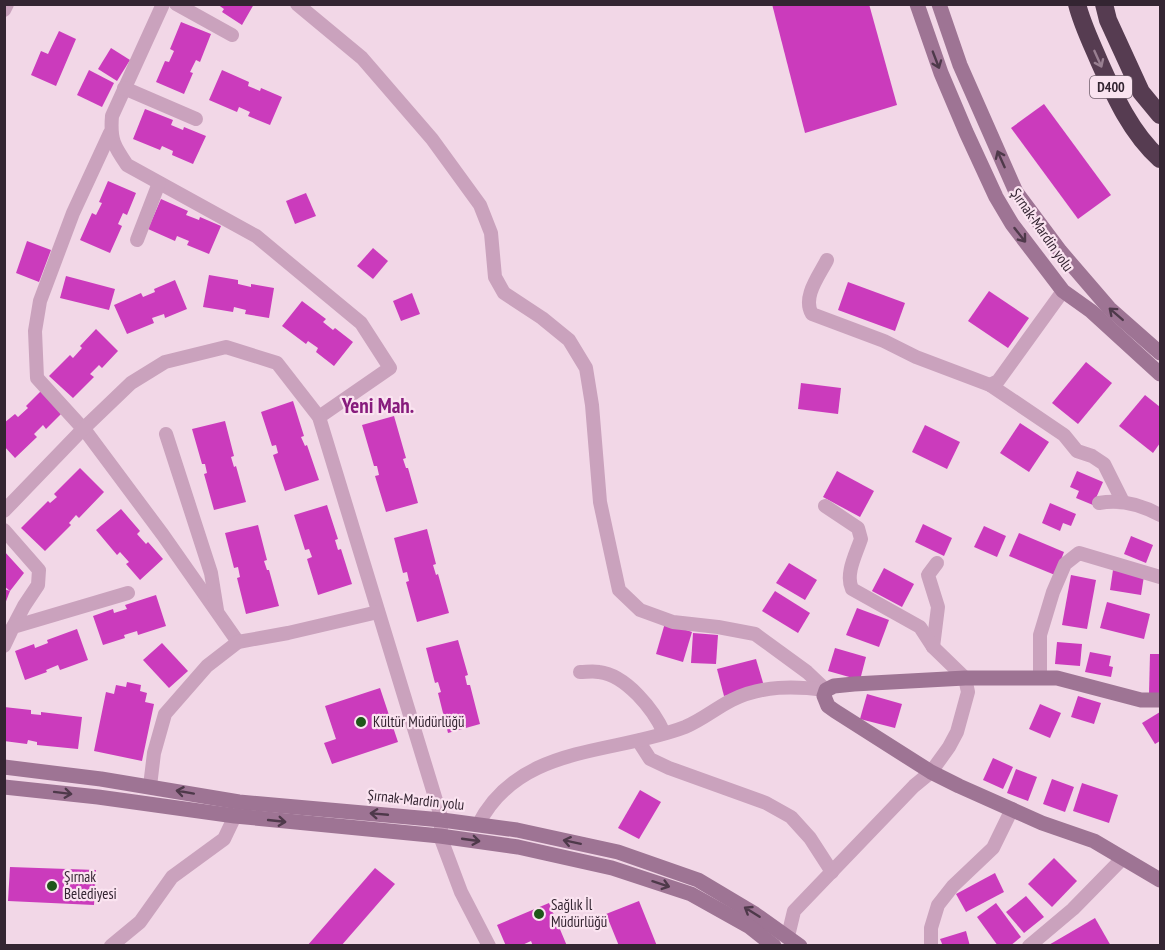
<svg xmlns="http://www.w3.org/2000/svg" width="1165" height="950" font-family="'PT Sans Narrow',sans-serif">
	<rect width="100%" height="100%" fill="#f2d7e7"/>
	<!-- building -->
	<g fill="#cb3bbc">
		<polygon points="217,4 254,4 242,25 222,12 224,9"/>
		<polygon points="772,4 869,4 897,105 805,133"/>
		<polygon points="181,22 211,34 200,62 196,60 190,72 193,73 184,94 156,82 165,61 169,62 174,51 170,49"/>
		<polygon points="59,31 76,39 56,86 31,75 41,51 48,54"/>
		<polygon points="111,48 130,60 117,81 98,69"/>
		<polygon points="89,70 114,83 102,107 77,95"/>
		<polygon points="222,70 249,82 248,86 260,91 261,88 282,97 270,125 248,116 250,112 239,107 237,112 209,100"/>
		<polygon points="1044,104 1111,195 1078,219 1011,128"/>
		<polygon points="145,109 173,120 171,125 183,130 184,127 206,136 193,164 172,155 173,151 162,146 160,150 133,139"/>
		<polygon points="108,181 136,193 127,215 123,213 118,224 122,226 110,253 80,240 92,213 96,215 102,203 99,202"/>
		<polygon points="306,193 316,216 295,224 286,201"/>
		<polygon points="161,199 188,211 186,215 199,220 200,217 221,226 209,254 187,245 189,241 177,236 175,241 148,229"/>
		<polygon points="27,241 51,250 39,282 16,273"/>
		<polygon points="373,248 388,261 373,279 357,266"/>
		<polygon points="209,275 238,280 238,284 251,287 251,284 274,288 269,318 245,314 246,310 234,307 233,312 203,307"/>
		<polygon points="66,276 115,289 109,310 60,298"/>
		<polygon points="175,280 187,309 165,318 164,314 152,318 154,323 127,334 114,305 141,293 143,297 155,292 154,289"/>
		<polygon points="848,282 905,303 895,331 838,310"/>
		<polygon points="989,291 1029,318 1008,348 968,321"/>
		<polygon points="412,293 420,314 401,321 393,301"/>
		<polygon points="302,301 326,319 323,322 333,330 335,328 353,342 334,366 316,352 318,348 308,341 306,344 282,326"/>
		<polygon points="96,329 118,351 102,368 99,365 90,374 94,377 73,398 49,376 70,355 73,358 82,348 80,346"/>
		<polygon points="1086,362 1112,383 1078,424 1052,403"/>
		<polygon points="801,383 841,388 838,414 798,409"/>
		<polygon points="42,390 63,412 46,429 43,425 34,434 37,437 15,458 4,446 4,423 15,414 18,417 28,408 26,406"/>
		<polygon points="1145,395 1160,407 1160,443 1153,453 1119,426"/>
		<polygon points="293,401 304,436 301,437 305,446 307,445 319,480 285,491 273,455 278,453 276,445 272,446 261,412"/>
		<polygon points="394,416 406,458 403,459 406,468 408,468 418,503 386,512 375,476 379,475 377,466 374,466 362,425"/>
		<polygon points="225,421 234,456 231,457 234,467 236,466 246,502 214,510 204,474 207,473 205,464 202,464 192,429"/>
		<polygon points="1020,423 1049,442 1029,472 1000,453"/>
		<polygon points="925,425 960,442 947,469 912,452"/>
		<polygon points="80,468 104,492 79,518 76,515 69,523 71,525 45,551 21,528 48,501 50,503 57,497 54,494"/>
		<polygon points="837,471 874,491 860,517 823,497"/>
		<polygon points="1077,471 1103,482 1093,505 1076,498 1079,491 1070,487"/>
		<polygon points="1050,503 1076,514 1071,526 1063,523 1060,531 1042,523"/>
		<polygon points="327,505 338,539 335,540 338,550 341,549 352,584 318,595 307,559 312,557 309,549 305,550 294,515"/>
		<polygon points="121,509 140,531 137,534 146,544 148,542 163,559 140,580 126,564 129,562 120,552 117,555 96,530"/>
		<polygon points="923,524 952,538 944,556 915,542"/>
		<polygon points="258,525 267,560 264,561 267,570 269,570 279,606 246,614 237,578 240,577 238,567 234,568 225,533"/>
		<polygon points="984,526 1006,536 997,557 974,547"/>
		<polygon points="427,529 436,564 433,565 436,575 438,574 449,613 417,622 406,582 409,581 407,572 403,573 394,538"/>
		<polygon points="1019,533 1064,552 1055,575 1009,556"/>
		<polygon points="1131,536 1153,545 1146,563 1124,554"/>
		<polygon points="4,551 24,573 10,591 5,604 4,589 10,591 4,586"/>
		<polygon points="789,563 817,580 805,600 776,583"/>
		<polygon points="884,568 914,584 902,607 872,591"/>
		<polygon points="1113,570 1144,576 1141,595 1110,590"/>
		<polygon points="1071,575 1096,580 1087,629 1062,625"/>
		<polygon points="775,591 810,613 798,633 762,611"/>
		<polygon points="156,595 166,626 138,635 137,631 124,635 125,638 103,645 93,616 113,609 114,613 127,609 125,605"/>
		<polygon points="1107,602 1150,614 1144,639 1100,628"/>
		<polygon points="857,608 889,620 879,647 846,635"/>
		<polygon points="665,623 692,632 683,662 656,654"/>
		<polygon points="77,629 88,660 60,670 58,665 46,670 47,672 25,680 15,651 34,644 35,648 48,643 47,640"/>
		<polygon points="693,633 718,635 716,664 691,663"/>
		<polygon points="458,640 468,675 465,676 467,685 470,685 480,724 448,733 438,693 441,692 438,682 435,683 426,648"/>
		<polygon points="1057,642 1082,644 1080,666 1055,664"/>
		<polygon points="162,643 188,671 169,688 143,660"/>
		<polygon points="835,648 866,657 860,680 828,671"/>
		<polygon points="1090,652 1111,656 1109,666 1113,667 1111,677 1085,672"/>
		<polygon points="1150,654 1160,654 1160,694 1149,694"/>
		<polygon points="756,659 764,686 724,696 717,669"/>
		<polygon points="127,682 141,685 140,691 147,693 145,702 154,704 142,761 94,751 106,692 114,694 116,685 126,687"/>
		<polygon points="380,688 398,742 332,764 324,743 336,739 325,706"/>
		<polygon points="867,694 902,704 895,728 860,719"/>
		<polygon points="1078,696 1101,703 1094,724 1071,717"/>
		<polygon points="1040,704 1061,713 1050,738 1029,729"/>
		<polygon points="4,707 31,710 31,714 41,715 41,712 82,717 78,749 37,745 37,742 28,740 27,744 4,741"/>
		<polygon points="1160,712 1160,741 1155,744 1142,723"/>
		<polygon points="993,758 1013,767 1003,789 983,780"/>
		<polygon points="1016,769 1037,777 1028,801 1007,793"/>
		<polygon points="1052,779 1074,787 1065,812 1043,804"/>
		<polygon points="1082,783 1118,795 1109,823 1073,811"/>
		<polygon points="640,790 661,802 639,839 618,828"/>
		<polygon points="1054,858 1077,881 1052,907 1028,884"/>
		<polygon points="10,867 96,870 94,905 8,901"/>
		<polygon points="375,868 395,884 341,946 307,946"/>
		<polygon points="995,873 1004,892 966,912 956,894"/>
		<polygon points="1026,896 1044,917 1024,933 1006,912"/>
		<polygon points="639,901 657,946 619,946 606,914"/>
		<polygon points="549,903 567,946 533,946 531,941 520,946 506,946 497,925"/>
		<polygon points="996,903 1021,937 1010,946 998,946 977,917"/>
		<polygon points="1095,918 1111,946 1047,946"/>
		<polygon points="966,931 970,946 943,946 940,939"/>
	</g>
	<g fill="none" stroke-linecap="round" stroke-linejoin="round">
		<!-- street -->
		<g stroke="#caa2bd" stroke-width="14">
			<path d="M163 4 112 116C110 140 114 146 127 165L256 236 361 323 390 368 319 417"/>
			<polyline points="176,4 232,35"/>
			<polyline points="297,4 362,58 432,139 480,205 491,233 495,277 504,293 542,318 569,340 586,368 592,405 600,502 619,590 640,610 673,622 718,627 755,634 807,672 826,690"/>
			<polyline points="4,10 7,4"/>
			<polyline points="124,88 196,119"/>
			<polyline points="110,133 73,213 40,301 35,331 37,378 87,433 163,535 238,642"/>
			<polyline points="137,240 159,183"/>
			<path d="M827 260C819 276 802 297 812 314L884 341 916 357 990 385 1064 435 1077 451 1092 456 1104 464 1123 502"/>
			<polyline points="990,385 998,381 1063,291"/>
			<polyline points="166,434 211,573 217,610"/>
			<path d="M1099 503C1120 499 1142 505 1160 515"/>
			<polyline points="4,511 83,429 131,383 165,362 226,347 277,363 319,417 442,820 440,836 461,892 489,946"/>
			<polyline points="4,530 39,570 38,585 24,606 13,627"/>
			<polyline points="4,646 13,627 128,593"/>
			<polyline points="933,647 938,607 928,575 937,563"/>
			<path d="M580 672C586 672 593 671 599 672 626 675 654 710 664 733"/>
			<polyline points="1040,678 1040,635 1053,592 1065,564 1079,553 1160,577"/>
			<polyline points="641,740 641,745 650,759 669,768 766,803 791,817 810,838 832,872"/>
			<polyline points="150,786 154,753 165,714 207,666 238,642 288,633 378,612"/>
			<path d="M478 825C519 744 612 755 685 727 702 720 716 708 732 700 762 685 795 686 826 690"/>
			<path d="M788 936 794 911 914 786 931 772 949 747 957 732 968 692 965 678 933 647 920 627 852 589C845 574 856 554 861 539L858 528 825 506"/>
			<polyline points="111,946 140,922 172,877 224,839 235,816"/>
			<polyline points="931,946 931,928 938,905 953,886 993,848 1012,809"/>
			<polyline points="1029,946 1073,909 1122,859"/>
		</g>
		<!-- secondary -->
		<g stroke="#9e7494" stroke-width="15">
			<polyline points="917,4 941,73 966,132 996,197 1012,224 1063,291 1091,311 1160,374"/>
			<polyline points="939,4 960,65 1016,192 1060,251 1109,308 1160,353"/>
			<polyline points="1160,700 1141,700 1057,678 965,678 854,684 834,686 826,690 824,696 828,706 835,711 931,772 959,786 1042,823 1094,841 1160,880"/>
			<polyline points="4,767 101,779 239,802 442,820 517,830 618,852 698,880 755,914 800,946"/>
			<polyline points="4,787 98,797 235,816 440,836 518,847 612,868 691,894 750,927 774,946"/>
		</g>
		<!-- highway -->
		<g stroke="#563c51" stroke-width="18">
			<path d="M1077 4C1082 24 1091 42 1099 61 1115 97 1131 133 1160 159"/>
			<polyline points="1104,4 1108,20 1141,92 1160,115"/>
		</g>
	</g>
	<!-- one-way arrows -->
	<defs><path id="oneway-shaft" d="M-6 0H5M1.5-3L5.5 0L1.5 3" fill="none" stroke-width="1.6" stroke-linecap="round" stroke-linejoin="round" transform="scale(1.5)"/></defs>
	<use stroke="#987f91" href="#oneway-shaft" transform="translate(1098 59) rotate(66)"/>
	<g stroke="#4e394a">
		<use href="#oneway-shaft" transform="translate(936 60) rotate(69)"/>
		<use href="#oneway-shaft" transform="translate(1001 159) rotate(-114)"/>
		<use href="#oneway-shaft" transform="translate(1020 235) rotate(52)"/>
		<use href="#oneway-shaft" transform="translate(1116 314) rotate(-139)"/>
		<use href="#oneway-shaft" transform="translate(185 792) rotate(-170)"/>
		<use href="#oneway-shaft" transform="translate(63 793) rotate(7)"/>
		<use href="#oneway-shaft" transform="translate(379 814) rotate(-175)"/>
		<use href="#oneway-shaft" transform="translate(277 821) rotate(6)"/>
		<use href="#oneway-shaft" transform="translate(471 840) rotate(8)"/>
		<use href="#oneway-shaft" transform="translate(572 842) rotate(-168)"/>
		<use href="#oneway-shaft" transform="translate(661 884) rotate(18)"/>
		<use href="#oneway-shaft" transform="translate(752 912) rotate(-148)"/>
	</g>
	<!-- markers -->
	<g fill="#1e5719" stroke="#fae3f0" stroke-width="2">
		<circle cx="361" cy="722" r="6"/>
		<circle cx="52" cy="886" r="6"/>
		<circle cx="539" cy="914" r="6"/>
	</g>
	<g text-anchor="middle" stroke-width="4.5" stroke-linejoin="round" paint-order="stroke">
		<!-- shield labels -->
		<rect fill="#fae3f0" stroke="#6f5e6b" stroke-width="1.5" x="1090" y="76" width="42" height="22" rx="4.5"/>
		<g font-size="14" font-weight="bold" fill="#342532">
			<text x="1111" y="92">D400</text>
		</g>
		<!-- street labels -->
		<g font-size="15" fill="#342532" stroke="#fae3f0">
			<text transform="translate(1042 230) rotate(55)" y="5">Şırnak-Mardin yolu</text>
			<text transform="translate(416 800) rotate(6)" y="5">Şırnak-Mardin yolu</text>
		</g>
		<!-- poi labels -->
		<g font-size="15" fill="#342532" stroke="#fae3f0" text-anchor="start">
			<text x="373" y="727">Kültür Müdürlüğü</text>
			<text x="64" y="882">Şırnak<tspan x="64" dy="17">Belediyesi</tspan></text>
			<text x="551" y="910">Sağlık İl<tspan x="551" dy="17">Müdürlüğü</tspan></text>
		</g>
		<!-- district labels -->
		<g font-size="21" font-weight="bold" fill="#871b7c" stroke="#fae3f0">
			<text x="378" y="413">Yeni Mah.</text>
		</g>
	</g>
	<!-- border -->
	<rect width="1165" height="950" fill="none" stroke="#342532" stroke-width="12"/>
</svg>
